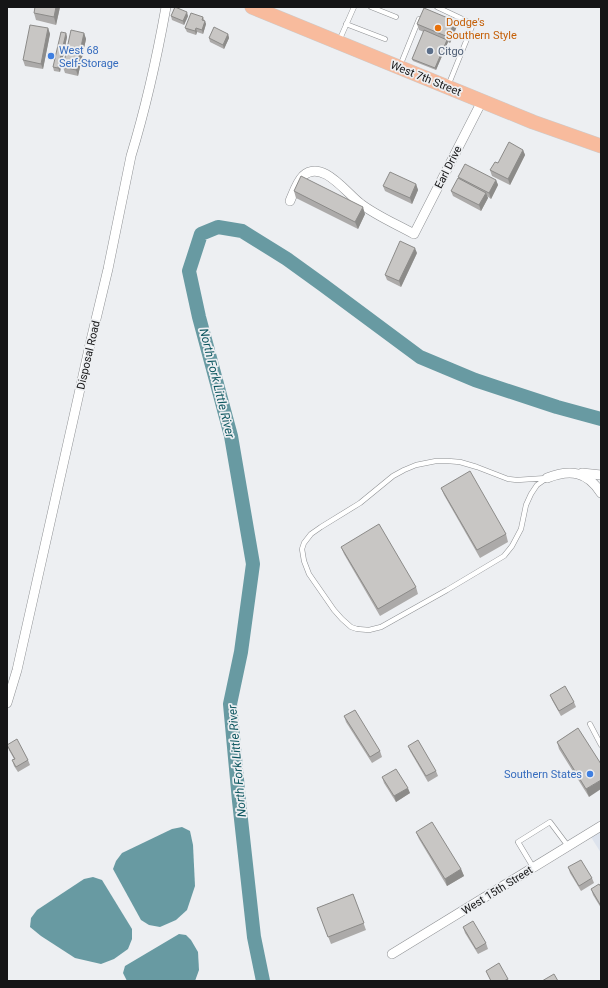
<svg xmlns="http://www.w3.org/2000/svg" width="608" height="988" font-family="Roboto,sans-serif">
	<rect width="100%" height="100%" fill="#edeff2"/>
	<!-- built -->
	<polygon fill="#dde3ed" points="601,831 601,853 591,837"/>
	<!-- water -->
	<g fill="#689aa2">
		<polygon points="182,827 190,831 193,845 195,886 187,910 176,920 160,927 149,925 141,920 113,869 116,861 122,853 172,829"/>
		<polygon points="93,877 102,880 132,929 132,939 128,949 114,959 101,964 75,958 41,936 30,927 31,918 37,910 84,879"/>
		<polygon points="179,934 186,935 191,940 198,952 199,970 195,981 127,981 123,973 125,966"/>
	</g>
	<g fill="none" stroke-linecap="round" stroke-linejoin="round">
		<!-- river -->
		<polyline stroke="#689aa2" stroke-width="14" points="263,981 254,937 239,801 230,704 241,652 253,564 231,436 199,317 189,271 201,234 218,227 242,231 287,259 323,285 420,357 475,380 557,407 601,419"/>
		<defs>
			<g id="lane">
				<polyline points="371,7 396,17"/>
				<polyline points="437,7 473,24 448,86"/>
				<polyline points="346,24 385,39"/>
				<polyline points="339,41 354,7"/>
				<polyline points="400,66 419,19"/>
				<polygon points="436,461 448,461 460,462 477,467 508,479 517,480 547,478 537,485 531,494 526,505 521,529 512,546 504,556 447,590 381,627 369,630 357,629 351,627 342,619 334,610 309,574 304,561 302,549 304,543 311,534 321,527 360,503 393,476 404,470 416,465"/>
				<polyline points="590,724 601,745"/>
				<polyline points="533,867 518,842 550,822 568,846"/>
			</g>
			<g id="street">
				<path d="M290 201C293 194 297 182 303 176 322 158 347 194 361 204 377 216 396 224 414 234L482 101"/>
				<polyline points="582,473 601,475"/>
				<path d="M547 478C570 469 587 471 601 493"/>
				<path d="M7 703 17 670 91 340 108 269 131 156C146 107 157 57 166 7"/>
				<polyline points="392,954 601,826"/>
			</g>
			<polyline id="primary" points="252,7 533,122 601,146"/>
		</defs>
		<!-- lane casing -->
		<use href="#lane" stroke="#8f9194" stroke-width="5.5"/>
		<!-- street casing -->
		<use href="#street" stroke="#8f9194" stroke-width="10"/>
		<!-- primary casing -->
		<use href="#primary" stroke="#ccc" stroke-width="15"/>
		<!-- lane -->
		<use href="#lane" stroke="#fff" stroke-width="4.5"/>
		<!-- street -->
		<use href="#street" stroke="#fff" stroke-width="9"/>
		<!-- primary -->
		<use href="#primary" stroke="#f8bb9d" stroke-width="14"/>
	</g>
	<!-- wall -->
	<g fill="#acaaa9">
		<polygon points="35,7 60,7 56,25 36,20 34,13"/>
		<polygon points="171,16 188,16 184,25 172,20"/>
		<polygon points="203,17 206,24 203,34 197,32 196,35 187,32 185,28"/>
		<polygon points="455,21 457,26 450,43 448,42 436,70 413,61 412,59 424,32 419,30 417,24"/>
		<polygon points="48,28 50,34 43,69 25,66 23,60"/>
		<polygon points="66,33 67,37 60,72 54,71 53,67"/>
		<polygon points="84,33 86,39 78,76 65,73 63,67"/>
		<polygon points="228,34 229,38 224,49 210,42 209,38"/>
		<polygon points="523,150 525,155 510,185 492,176 490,170 498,163"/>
		<polygon points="458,177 496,180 498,185 491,199 487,196 488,198 481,211 453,196 451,191 459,179"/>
		<polygon points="416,184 418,190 412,204 385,191 383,186"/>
		<polygon points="294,191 365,214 358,229 296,198"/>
		<polygon points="417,253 401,287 387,280 385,275"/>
		<polygon points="441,488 506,534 508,542 480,558 444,495"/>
		<polygon points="341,547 416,587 418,594 380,616 344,554"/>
		<polygon points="550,695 574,702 576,707 561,716 552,700"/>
		<polygon points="344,716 380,751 382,757 372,763 346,722"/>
		<polygon points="578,728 589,797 559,749 557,742"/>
		<polygon points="7,745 28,760 30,765 18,772 14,766 12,760 14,759 9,750"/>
		<polygon points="408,746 436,771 438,776 428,782 410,751"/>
		<polygon points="382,777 410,793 396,802 384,783"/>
		<polygon points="416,832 461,869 464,876 447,886 419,839"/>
		<polygon points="568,867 592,878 594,883 581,891 570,873"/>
		<polygon points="601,887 601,908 593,895 591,889"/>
		<polygon points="353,894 366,930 331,944 317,908"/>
		<polygon points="463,927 486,943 488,949 478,954 465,933"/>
		<polygon points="486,971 508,979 509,981 491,981"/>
	</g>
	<!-- shaded-wall -->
	<g fill="#8c8b89">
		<polygon points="56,7 60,7 56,25 54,17"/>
		<polygon points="187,12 188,16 184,25 183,21"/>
		<polygon points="205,21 206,24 203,34 202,30"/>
		<polygon points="455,21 457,26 450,43 448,37"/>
		<polygon points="48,28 50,34 43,69 41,64"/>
		<polygon points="196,28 197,32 196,35 195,31"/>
		<polygon points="66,33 67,37 60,72 58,68"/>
		<polygon points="84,33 86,39 78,76 76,70"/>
		<polygon points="228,34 229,38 224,49 223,45"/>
		<polygon points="447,40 448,42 436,70 435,68"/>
		<polygon points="523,150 525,155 510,185 508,179"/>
		<polygon points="496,180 498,185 491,199 489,193"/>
		<polygon points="416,184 418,190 412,204 410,198"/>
		<polygon points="486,193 488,198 481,211 479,205"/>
		<polygon points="363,207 365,214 358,229 355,222"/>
		<polygon points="415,248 417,253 401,287 399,281"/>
		<polygon points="601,780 601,789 589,797 586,789"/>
		<polygon points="408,788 410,793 396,802 394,796"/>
		<polygon points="461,869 464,876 447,886 445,879"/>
	</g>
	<!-- building -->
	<g fill="#c8c6c4" stroke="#8c8b89">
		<polygon points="35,7 56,7 54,17 34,13"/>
		<polygon points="175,7 187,12 183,21 171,16"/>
		<polygon points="424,8 455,21 448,37 417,24"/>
		<polygon points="191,13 203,17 202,20 205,21 202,30 196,28 195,31 185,28"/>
		<polygon points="30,25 48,28 41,64 23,60"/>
		<polygon points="214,27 228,34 223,45 209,38"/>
		<polygon points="71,30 84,33 76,70 63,67"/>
		<polygon points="424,30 447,40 435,68 412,59"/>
		<polygon points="61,32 66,33 58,68 53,67"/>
		<polygon points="509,142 523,150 508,179 490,170 495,162 498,163"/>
		<polygon points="465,164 496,180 489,193 458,177"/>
		<polygon points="390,172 416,184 410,198 383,186"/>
		<polygon points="301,176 363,207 355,222 294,191"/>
		<polygon points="458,178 486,193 479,205 451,191"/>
		<polygon points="400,241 415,248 399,281 385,275"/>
		<polygon points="470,471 506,534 477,550 441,488"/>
		<polygon points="379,524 416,587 378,609 341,547"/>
		<polygon points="565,686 574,702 559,711 550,695"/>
		<polygon points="355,710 380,751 370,757 344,716"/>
		<polygon points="578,728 601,764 601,780 586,789 557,742"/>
		<polygon points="17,739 28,760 16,767 12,760 15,759 7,745"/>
		<polygon points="418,740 436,771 426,776 408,746"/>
		<polygon points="396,769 408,788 394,796 382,777"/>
		<polygon points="432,822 461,869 445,879 416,832"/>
		<polygon points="581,860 592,878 579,886 568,867"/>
		<polygon points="599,884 601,887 601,906 591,889"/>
		<polygon points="353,894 364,923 328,937 317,908"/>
		<polygon points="473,921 486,943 476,949 463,927"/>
		<polygon points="499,963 508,979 504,981 491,981 486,971"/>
		<polygon points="554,974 558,981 542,981"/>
	</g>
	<!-- markers -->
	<circle fill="#e8710a" stroke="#edeff2" stroke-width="1.5" cx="438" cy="28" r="4"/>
	<circle fill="#5c6f8a" stroke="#edeff2" stroke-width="1.5" cx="430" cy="51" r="4"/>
	<g fill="#3f7fe0" stroke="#edeff2" stroke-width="1.5">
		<circle cx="51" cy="56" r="4"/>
		<circle cx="590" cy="774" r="4"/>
	</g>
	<g text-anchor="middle" stroke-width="3.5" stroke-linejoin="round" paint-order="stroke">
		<!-- food labels -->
		<g font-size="11" fill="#c56008" stroke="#edeff2" text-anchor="start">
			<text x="446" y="26">Dodge's<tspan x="446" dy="13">Southern Style</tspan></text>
		</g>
		<!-- shop labels -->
		<g font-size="11" fill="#366cbe" stroke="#edeff2" text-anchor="start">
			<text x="59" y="54">West 68<tspan x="59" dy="13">Self-Storage</tspan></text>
			<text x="582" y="778" text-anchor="end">Southern States</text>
		</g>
		<!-- service labels -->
		<g font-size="11" fill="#4e5e75" stroke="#edeff2" text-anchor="start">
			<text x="438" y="55">Citgo</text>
		</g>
		<!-- street labels -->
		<g font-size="11" fill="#151516" stroke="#edeff2">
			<text transform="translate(426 78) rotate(22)" y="4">West 7th Street</text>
			<text transform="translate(448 167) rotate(-63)" y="4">Earl Drive</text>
			<text transform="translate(88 355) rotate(-77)" y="4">Disposal Road</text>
			<text transform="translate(497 890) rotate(-32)" y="4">West 15th Street</text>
		</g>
		<!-- water labels -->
		<g font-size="12" font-style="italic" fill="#0c565f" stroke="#edeff2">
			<text transform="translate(217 383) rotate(76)" y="4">North Fork Little River</text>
			<text transform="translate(237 761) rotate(-95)" y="4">North Fork Little River</text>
		</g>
	</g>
	<!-- border -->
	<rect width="608" height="988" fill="none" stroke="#151516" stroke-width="16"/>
</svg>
